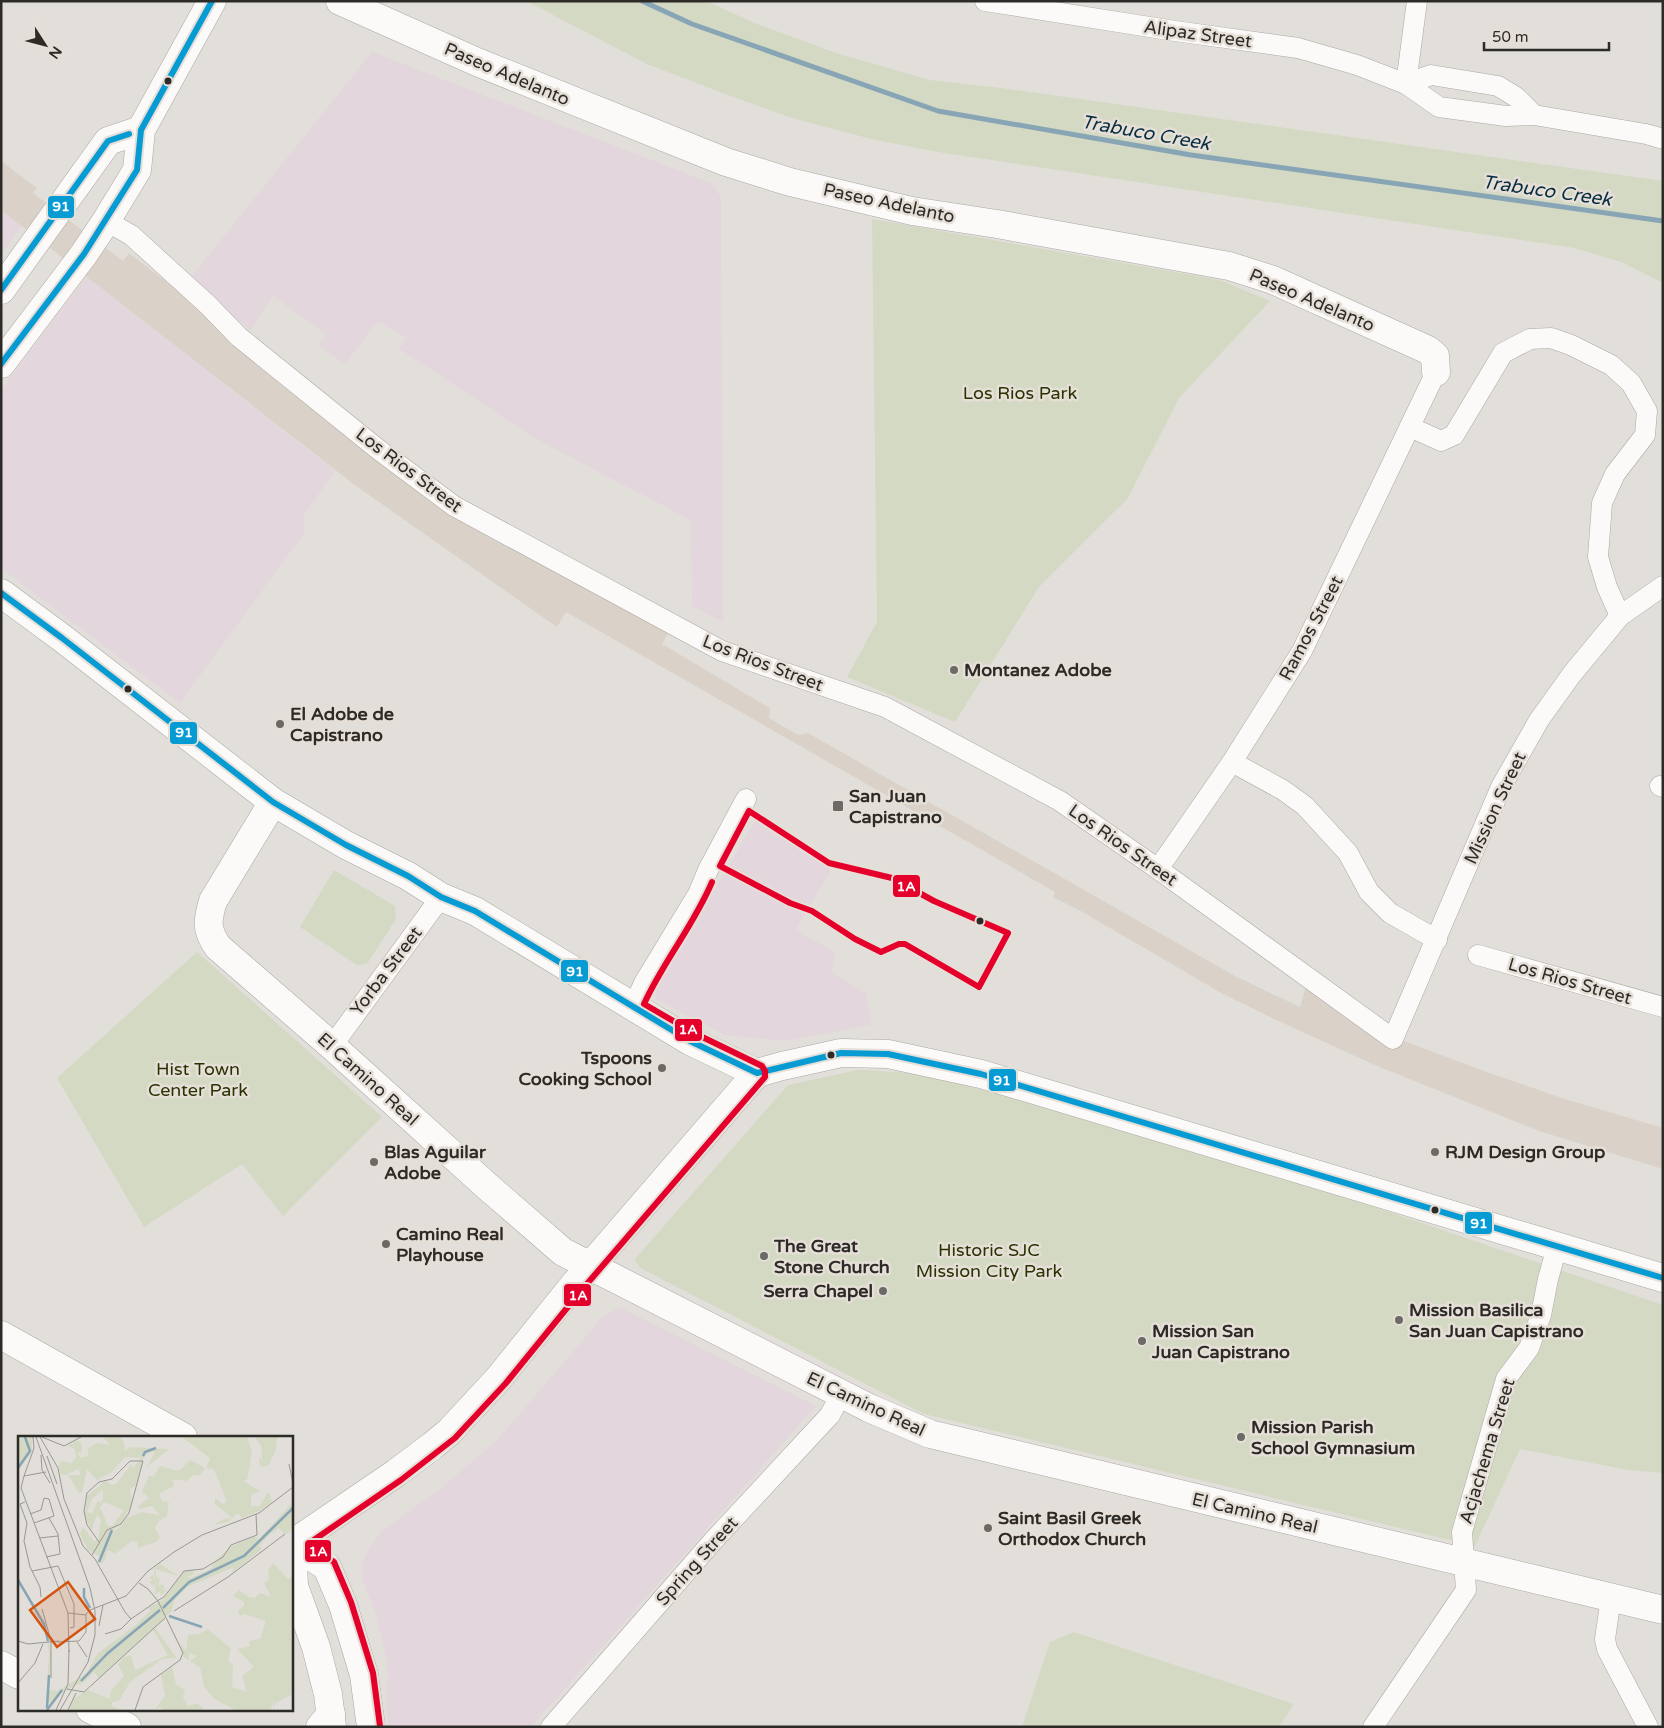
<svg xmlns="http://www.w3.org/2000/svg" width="1664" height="1728" font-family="'Varela Round',sans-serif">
	<rect width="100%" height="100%" fill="#e2dfda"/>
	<!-- commercial -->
	<g fill="#e3d6dc">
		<polygon points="372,52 711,183 721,197 723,622 692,606 691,520 536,439 398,348 406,338 378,321 345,364 318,345 327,335 273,296 251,330 188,281"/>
		<polygon points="1,210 22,226 1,254"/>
		<polygon points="87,276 335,471 303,516 305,532 180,703 1,568 1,390"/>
		<polygon points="757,817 826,857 830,872 796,929 835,953 831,971 867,994 871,1025 785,1041 725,1035 656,999 655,991"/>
		<polygon points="621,1308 816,1406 531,1727 388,1727 386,1705 388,1672 384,1647 377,1618 363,1580 362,1564 370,1547 383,1530 440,1489 497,1440 603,1317 615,1310"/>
	</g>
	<!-- built -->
	<polygon fill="#dad2c8" points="1,161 37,188 33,193 123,261 129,253 195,304 316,407 669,632 662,644 770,708 769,718 798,735 808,733 1235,976 1300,1007 1306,986 1391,1041 1404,1041 1484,1071 1562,1098 1663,1128 1663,1169 1539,1131 1377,1066 1272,1018 1223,994 1079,910 1053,897 1055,892 566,612 557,627 356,486 1,210"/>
	<!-- green -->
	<g fill="#d4d9c3">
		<polygon points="526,1 706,1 757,24 836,53 930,80 1001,88 1663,181 1663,283 1621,262 1574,248 938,152 871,139 792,118 725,94 647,64"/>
		<polygon points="872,219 1220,280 1270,301 1179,398 1128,498 1039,587 955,722 847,677 877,622"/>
		<polygon points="334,870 395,906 396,919 367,964 357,965 300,927"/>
		<polygon points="197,952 382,1117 283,1216 242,1164 144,1227 57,1078"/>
		<polygon points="858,1070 915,1073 1031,1102 1263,1169 1663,1305 1663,1473 1628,1470 1520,1449 1475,1546 924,1414 642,1269 634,1260 788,1085"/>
		<polygon points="1074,1632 1294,1704 1279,1727 1022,1727 1050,1642"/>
	</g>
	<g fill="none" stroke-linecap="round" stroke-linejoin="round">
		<!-- stream -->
		<polyline stroke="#88a5b6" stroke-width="5" points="642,1 692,24 938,111 1191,155 1663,221"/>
		<defs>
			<g id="street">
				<polyline points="985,1 1175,31 1298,48 1357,65 1406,84 1439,107 1506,116 1534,115 1646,134 1663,139"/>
				<polyline points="1406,84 1431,75 1498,86 1516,97 1534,115"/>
				<polyline points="1406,84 1417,1"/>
				<polyline points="106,221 131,235 208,305 239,337 379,450 454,506 722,651 885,707 1060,801 1158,869 1393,1039 1501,787 1539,720 1572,674 1620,616 1663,586"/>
				<polyline points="1410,427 1441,441 1454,435 1503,353 1530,339 1551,338 1571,345 1611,365 1631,383 1647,411 1645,435 1615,474 1602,503 1598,557 1607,587 1620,616"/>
				<polyline points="1232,762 1283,790 1305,806 1348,853 1369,892 1390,913 1437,940"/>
				<polyline points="1660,786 1663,787"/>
				<polyline points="1158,869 1232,762 1302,651 1436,372"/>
				<polyline points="1478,955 1663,1007"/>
				<polyline points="633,1008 644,983 698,894 708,870 746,799"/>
				<polyline points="332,1046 441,897"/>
				<polyline points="1611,1598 1605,1639 1607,1649 1648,1727"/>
				<polyline points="551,1727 713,1541 830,1415 841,1394"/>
				<polyline points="1373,1727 1466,1590 1462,1532 1506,1379 1529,1348 1541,1315 1548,1279 1557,1247"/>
			</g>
			<g id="secondary">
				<polyline points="340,1 477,62 726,162 790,182 912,211 997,224 1229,266 1273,280 1428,350 1435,356 1436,372"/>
				<polyline points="1,593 62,638 273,802 346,845 408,876 441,897 475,911 690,1041 757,1073 782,1066 841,1053 888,1054 981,1074 1663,1278"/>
				<path d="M273 802 213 901C207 921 206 930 218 947L332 1046 488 1187 563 1252 869 1408 930 1434 1663 1610"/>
				<polyline points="292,1544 396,1473 432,1446 449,1432 499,1378 573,1286 757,1073"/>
			</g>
			<g id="primary">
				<polyline points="1,290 108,141 141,130"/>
				<polyline points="1,364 84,254 106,221 137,170 141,130 212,1"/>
				<polyline points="1,1335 183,1437"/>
				<polyline points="291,1543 327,1567 343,1605 364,1675 371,1727"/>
				<polyline points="292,1544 294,1586 316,1647 328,1694 332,1727"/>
			</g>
			<g id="highway">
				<polyline points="1,1665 19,1675"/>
				<polyline points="90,1709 127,1727"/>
				<polyline points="320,1727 331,1714"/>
			</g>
		</defs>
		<!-- street casing -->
		<use href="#street" stroke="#aaa8a4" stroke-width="21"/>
		<!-- secondary casing -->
		<use href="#secondary" stroke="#aaa8a4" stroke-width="29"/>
		<!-- primary casing -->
		<use href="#primary" stroke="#aaa8a4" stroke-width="29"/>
		<!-- highway casing -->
		<use href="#highway" stroke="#aaa8a4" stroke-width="29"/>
		<!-- street -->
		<use href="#street" stroke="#fbfaf9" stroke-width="20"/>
		<!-- secondary -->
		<use href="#secondary" stroke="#fbfaf9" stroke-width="28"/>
		<!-- primary -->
		<use href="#primary" stroke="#fbfaf9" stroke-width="28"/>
		<!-- highway -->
		<use href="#highway" stroke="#fbfaf9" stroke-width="28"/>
		<defs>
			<g id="bus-1">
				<polyline points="1,290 108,141 129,134"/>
				<polyline points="1,364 84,254 137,170 141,130 212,1"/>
				<polyline points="1,593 62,638 273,802 346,845 408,876 441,897 475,911 690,1041 757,1073 841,1053 888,1054 981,1074 1663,1278"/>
			</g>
			<g id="bus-2">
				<polygon points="749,811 829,863 892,878 934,901 1008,933 979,987 905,944 899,944 881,952 855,939 812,911 790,903 720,866"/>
				<path d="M380 1726 373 1673 351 1602 334 1562 308 1544 401 1480 455 1438 506 1383 580 1292 765 1077V1071L762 1066 694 1033 644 1004C663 962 694 925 712 882"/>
			</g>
		</defs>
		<!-- bus-1 casing -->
		<use href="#bus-1" stroke="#e6dfd7" stroke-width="10"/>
		<!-- bus-2 casing -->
		<use href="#bus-2" stroke="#e6dfd7" stroke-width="10"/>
		<!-- bus-1 -->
		<use href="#bus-1" stroke="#079bd4" stroke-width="6"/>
		<!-- bus-2 -->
		<use href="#bus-2" stroke="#e4002b" stroke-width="6"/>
	</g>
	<!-- markers -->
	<g fill="#2d2b28" stroke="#e6dfd7" stroke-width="2">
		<circle cx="168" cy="81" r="4.5"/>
		<circle cx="128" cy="689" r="4.5"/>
		<circle cx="980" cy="921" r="4.5"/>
		<circle cx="831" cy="1055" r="4.5"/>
		<circle cx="1435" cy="1210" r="4.5"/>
	</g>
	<g fill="#6c6a66" stroke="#e6dfd7" stroke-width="2">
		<circle cx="954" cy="670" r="5"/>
		<circle cx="280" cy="724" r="5"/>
		<rect x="832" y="800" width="12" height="12" rx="2.5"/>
		<circle cx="662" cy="1068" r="5"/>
		<circle cx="1435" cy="1152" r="5"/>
		<circle cx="374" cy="1162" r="5"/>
		<circle cx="386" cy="1244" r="5"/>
		<circle cx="764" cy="1256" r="5"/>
		<circle cx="883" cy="1291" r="5"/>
		<circle cx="1399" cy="1320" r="5"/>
		<circle cx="1142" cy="1341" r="5"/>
		<circle cx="1241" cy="1437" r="5"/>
		<circle cx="988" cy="1528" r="5"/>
	</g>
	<g text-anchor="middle" stroke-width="5" stroke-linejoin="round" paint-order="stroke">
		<!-- street labels -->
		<g font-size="18" fill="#2d2b28" stroke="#e6dfd7">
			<text transform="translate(1198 34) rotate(8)" y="6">Alipaz Street</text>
			<text transform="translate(507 74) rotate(23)" y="6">Paseo Adelanto</text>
			<text transform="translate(889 203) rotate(12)" y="6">Paseo Adelanto</text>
			<text transform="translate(1312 300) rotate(23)" y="6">Paseo Adelanto</text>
			<text transform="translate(409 470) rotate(37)" y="6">Los Rios Street</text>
			<text transform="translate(1311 628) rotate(-62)" y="6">Ramos Street</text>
			<text transform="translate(763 663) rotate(21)" y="6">Los Rios Street</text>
			<text transform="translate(1495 808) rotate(-65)" y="6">Mission Street</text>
			<text transform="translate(1123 845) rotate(35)" y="6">Los Rios Street</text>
			<text transform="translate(386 971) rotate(-53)" y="6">Yorba Street</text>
			<text transform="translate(1570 981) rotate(16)" y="6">Los Rios Street</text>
			<text transform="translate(368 1079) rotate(42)" y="6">El Camino Real</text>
			<text transform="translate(866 1404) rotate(25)" y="6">El Camino Real</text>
			<text transform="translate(1487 1451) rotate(-73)" y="6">Acjachema Street</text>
			<text transform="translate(1255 1513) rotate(13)" y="6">El Camino Real</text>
			<text transform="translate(697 1561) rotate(-48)" y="6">Spring Street</text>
		</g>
		<!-- park labels -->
		<g font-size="18" fill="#283300" stroke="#e6dfd7">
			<text x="1020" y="399">Los Rios Park</text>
			<text x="198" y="1075">Hist Town<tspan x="198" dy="21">Center Park</tspan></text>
			<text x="989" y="1256">Historic SJC<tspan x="989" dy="21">Mission City Park</tspan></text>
		</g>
		<!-- poi labels -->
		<g font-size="18" font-weight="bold" fill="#2d2b28" stroke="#e6dfd7" text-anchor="start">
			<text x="964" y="676">Montanez Adobe</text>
			<text x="290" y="720">El Adobe de<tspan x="290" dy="21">Capistrano</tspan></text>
			<text x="849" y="802">San Juan<tspan x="849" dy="21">Capistrano</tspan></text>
			<text x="652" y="1064" text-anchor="end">Tspoons<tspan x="652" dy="21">Cooking School</tspan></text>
			<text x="384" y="1158">Blas Aguilar<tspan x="384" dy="21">Adobe</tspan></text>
			<text x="1445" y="1158">RJM Design Group</text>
			<text x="396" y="1240">Camino Real<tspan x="396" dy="21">Playhouse</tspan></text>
			<text x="774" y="1252">The Great<tspan x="774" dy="21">Stone Church</tspan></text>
			<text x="873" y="1297" text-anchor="end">Serra Chapel</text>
			<text x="1409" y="1316">Mission Basilica<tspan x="1409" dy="21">San Juan Capistrano</tspan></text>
			<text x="1152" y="1337">Mission San<tspan x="1152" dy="21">Juan Capistrano</tspan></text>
			<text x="1251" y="1433">Mission Parish<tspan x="1251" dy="21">School Gymnasium</tspan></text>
			<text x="998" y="1524">Saint Basil Greek<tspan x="998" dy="21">Orthodox Church</tspan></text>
		</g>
		<!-- water labels -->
		<g font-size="19" font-style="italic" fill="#072d41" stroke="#e6dfd7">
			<text transform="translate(1146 132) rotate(10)" y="7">Trabuco Creek</text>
			<text transform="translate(1547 190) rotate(8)" y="7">Trabuco Creek</text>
		</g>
	</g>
	<!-- overview -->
	<g transform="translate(18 1436)">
		<rect width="275" height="275" fill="#e2dfda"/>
		<path d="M0 1H14V15L0 35ZM85 1H103L107 10 106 15 113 11 151 13 129 31 137 16H131L126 21 117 50 112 53 114 68 104 87 92 96 82 121 92 98 104 89 109 82 123 76 142 79 134 70 121 73 120 70 131 62 124 56 131 40H136L142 30 161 35 172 24 187 32 182 40 175 39 167 47 166 44H155L156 50 141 58 144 65 151 66 149 80 141 85 137 92 142 101 138 106 120 112 119 106 114 105 97 118 90 114 86 126 81 128 82 121 70 114 62 98 65 91 76 105 80 104 83 84 79 79 73 95 67 79 69 60 87 45 94 49 99 47 113 28 115 32 123 22 107 21 94 36 79 44 69 33 64 57H61L50 39H62L61 33 47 39 42 38 41 31 42 25 53 27 58 22 57 13 49 10 59 4 63 6 64 16 59 17 63 22 70 20V12L79 7 92 9ZM85 54V65L79 66 74 78 69 76 74 63ZM86 66 106 74 94 90H90L82 71ZM164 1H229L234 16 229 44 225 45 242 55 233 59V70H242L250 56 254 66 241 75 224 82 220 77 210 86 196 89 205 83 214 82 197 68V62L205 68 209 65 196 34 188 32 192 22ZM237 1H259L258 13 251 29 244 31 241 27V21L244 25 243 10ZM275 66V94L267 98 261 92 251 99 241 110 244 113 214 137 216 131 169 151 156 164 154 175 81 242 76 236 66 246 46 255 34 267 28 266 31 218 27 194 14 166 29 195 33 220 31 254 39 255 68 238 80 217 118 189 132 175 130 172 145 164 166 135H175L176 138 169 141 173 142 194 132 195 127 212 111 238 100 240 104ZM255 127 270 143 275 140V258L257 267 255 274V263L253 274H217L197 263 186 251 182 231 172 225 179 220 171 217V224L166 221 161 205 168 215 170 199 181 198 190 193 213 213 210 225 215 229 214 251 229 256 224 240 236 231 219 213 232 210 231 205 242 203 248 185 226 178 222 180 220 174 226 170V166L215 160 221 154 231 161 237 162 242 157 253 161 246 147 251 143 250 135ZM142 128 161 140 137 133 139 142H142L140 152 143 148 147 151 144 154H148L145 158 142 159 143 155 136 159 138 146 136 150 132 147 135 143H131L134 139 137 143 136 133ZM137 192 159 222 144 223 112 246 101 265 94 266V270L102 274H51L54 264 70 254 92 263 93 254 106 240 100 228 106 221 113 219 117 234 150 219 135 194ZM154 231 158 248 167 254 165 261 170 270 179 267 187 274H145L142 271 137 274 147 259 143 239Z" fill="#d4d9c3" fill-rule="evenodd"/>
		<path fill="none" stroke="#88a5b6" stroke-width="2.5" d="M125 20 127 16 138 12M0 32 12 15 7 1M81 126 94 94M0 144 26 188 30 205M66 152V161L72 172M145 172 171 146 226 120 275 72M151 180 184 191M63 245 90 217 142 174M29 272 31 239M29 274 44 254"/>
		<path fill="none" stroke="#9a9793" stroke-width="1" d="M18 1 72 152 77 175V199L70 226 42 274M22 1 40 32 46 63 65 110 77 123 107 176 113 183 139 165M24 1 46 10 63 1M23 19 24 34 32 47M29 20 39 48M271 28 275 47M28 36 6 40 3 52 50 177 51 216M6 40 16 12 15 1M7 66 2 68 9 87 6 105 12 131 22 151 23 161M12 78 23 74 26 62 31 63 36 80 16 87M21 102 40 100M74 119 89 94 103 88 111 77 125 25H112L94 43 81 46 69 57 66 75 69 89 81 106M28 121 42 118 40 98 31 82M14 135 40 130 56 168V191L52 192M139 165 146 161 166 135 185 133 205 121 213 109 239 99 238 78M24 173 33 205V242M156 175 210 141 267 98M50 177 68 179M81 190 85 169M87 198 103 193 113 183M0 205 10 208 41 205M39 206 61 205 68 196V178L72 174 108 160 129 136 156 116 184 99 241 77 275 51M59 206 69 221M0 247 17 227 25 208M49 253 66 256 147 182M38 274 50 248 51 214M50 274 58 257M117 274 125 251 162 224 165 217 140 165 130 153 121 147"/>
		<path fill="#d5540f" fill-opacity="0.15" stroke="#d5540f" stroke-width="2.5" d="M50 146 77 183 39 211 12 174Z"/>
		<rect width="275" height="275" fill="none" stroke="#2d2b28" stroke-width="2.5"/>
	</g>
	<g stroke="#e6dfd7" stroke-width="2">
		<rect x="47" y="195" width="28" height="24" rx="5" fill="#079bd4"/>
		<rect x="169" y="721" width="29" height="24" rx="5" fill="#079bd4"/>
		<rect x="892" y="874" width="29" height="24" rx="5" fill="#e4002b"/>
		<rect x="560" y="959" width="29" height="24" rx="5" fill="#079bd4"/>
		<rect x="674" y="1018" width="29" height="24" rx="5" fill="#e4002b"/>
		<rect x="988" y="1068" width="29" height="24" rx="5" fill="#079bd4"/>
		<rect x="1464" y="1211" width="29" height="24" rx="5" fill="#079bd4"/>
		<rect x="563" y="1283" width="29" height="24" rx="5" fill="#e4002b"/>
		<rect x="304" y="1539" width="28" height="24" rx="5" fill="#e4002b"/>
	</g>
	<g font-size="14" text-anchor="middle" font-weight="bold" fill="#fff">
		<text x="61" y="211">91</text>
		<text x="184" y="737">91</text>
		<text x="906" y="891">1A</text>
		<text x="575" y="976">91</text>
		<text x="688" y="1034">1A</text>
		<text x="1002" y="1085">91</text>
		<text x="1479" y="1228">91</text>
		<text x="578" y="1300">1A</text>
		<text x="318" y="1556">1A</text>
	</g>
	<!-- border -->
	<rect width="1664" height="1728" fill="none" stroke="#2d2b28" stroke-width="5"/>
	<!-- north arrow -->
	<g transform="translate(45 45) rotate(126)" stroke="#e6dfd7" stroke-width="4" paint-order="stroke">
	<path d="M0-4L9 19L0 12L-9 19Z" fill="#2d2b28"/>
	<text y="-8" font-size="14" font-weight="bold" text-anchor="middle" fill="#2d2b28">N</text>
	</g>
	<!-- scale -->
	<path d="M1484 42v8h125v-8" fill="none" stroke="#2d2b28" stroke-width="2.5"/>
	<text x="1492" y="42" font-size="15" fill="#2d2b28" stroke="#e6dfd7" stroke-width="4" paint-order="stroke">50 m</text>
</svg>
